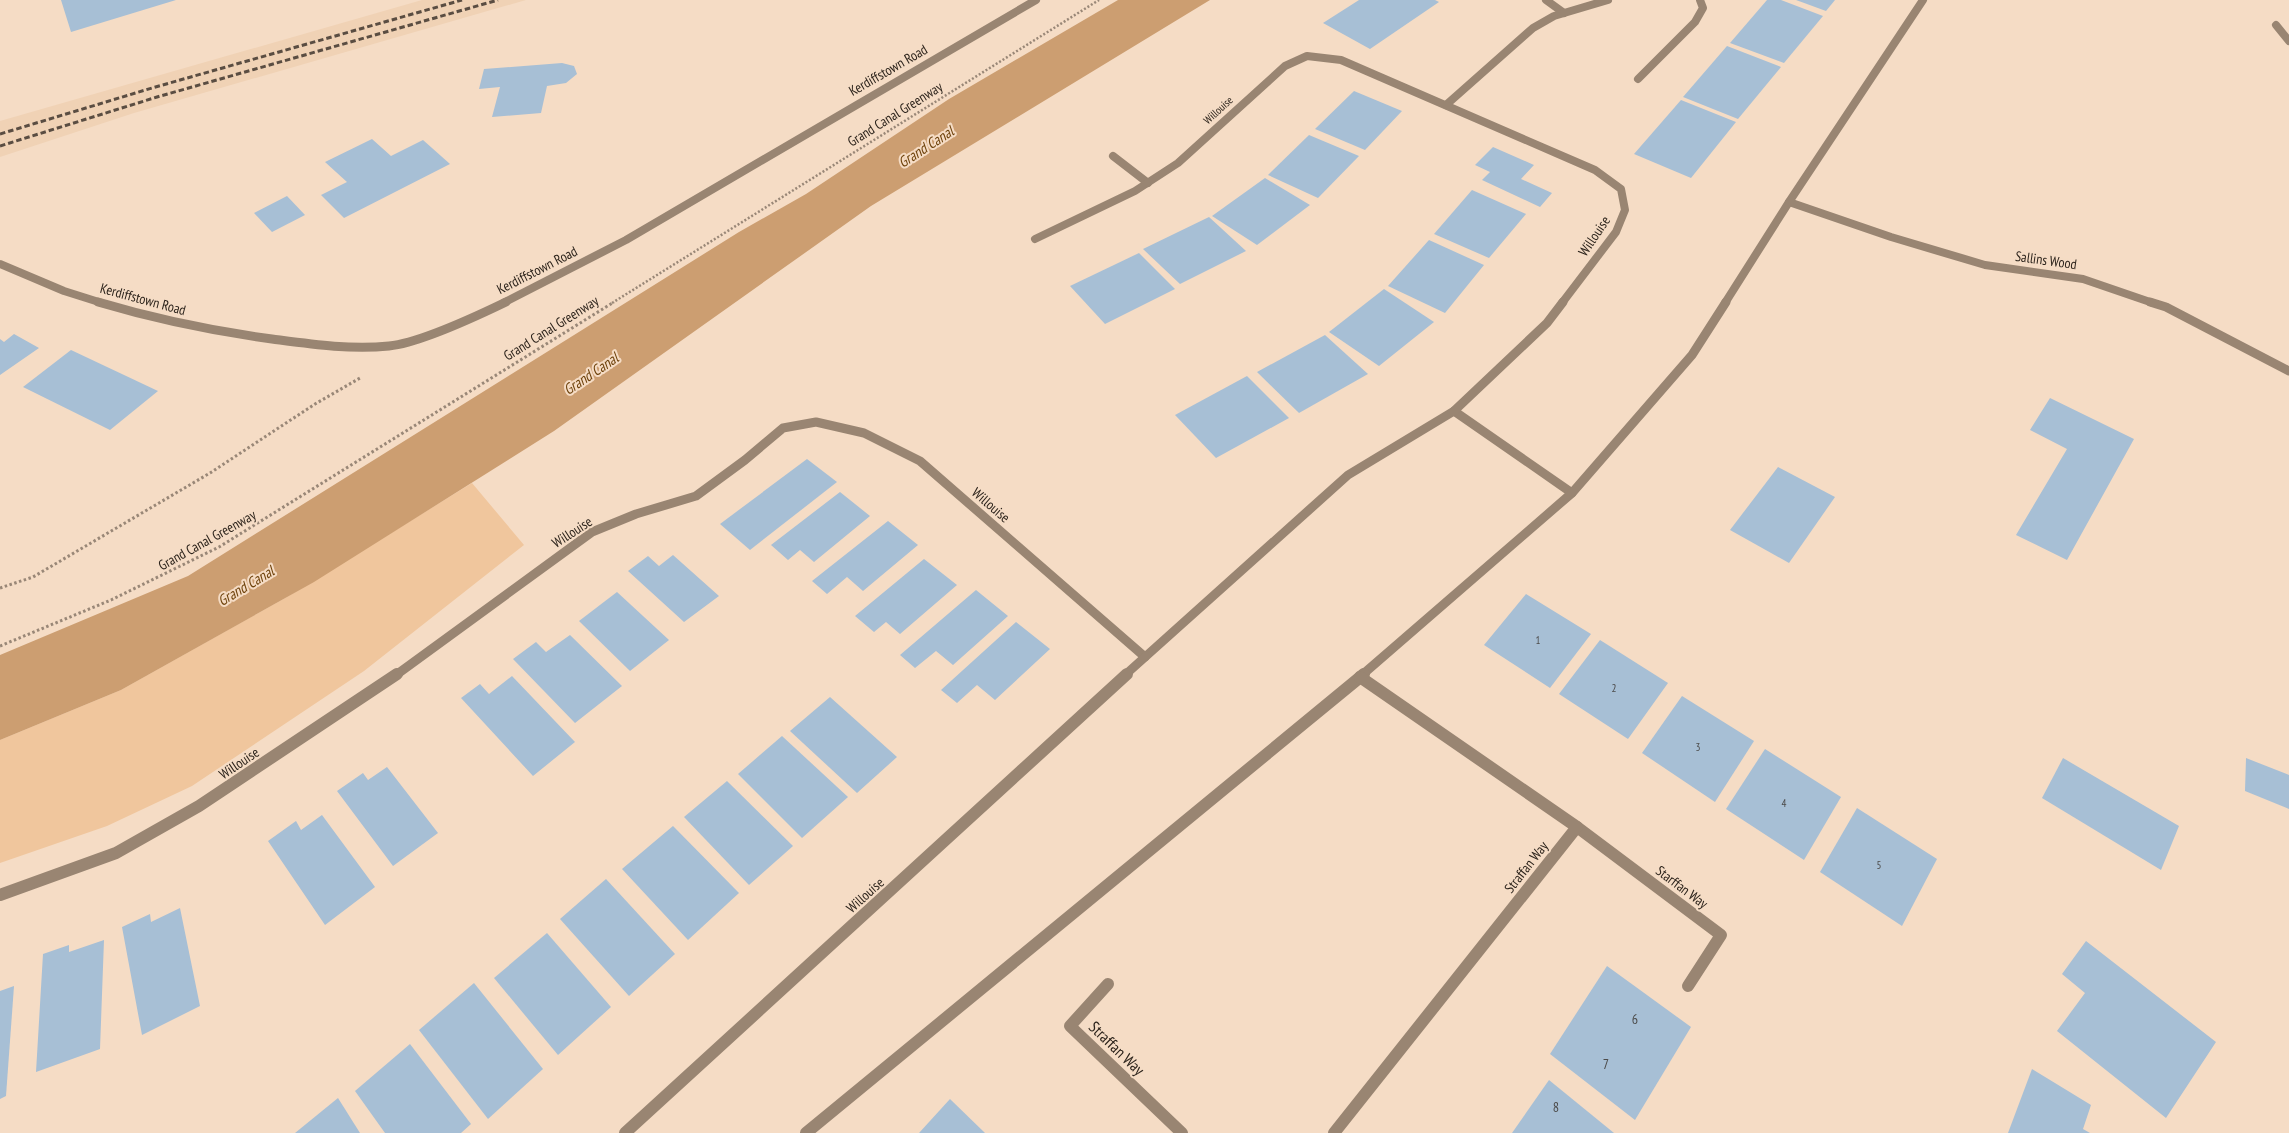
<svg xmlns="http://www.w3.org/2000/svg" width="2289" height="1133" font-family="'PT Sans Narrow',sans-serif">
	<rect width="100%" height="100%" fill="#f5dcc5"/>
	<!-- built -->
	<polygon fill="#f0d2b5" points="422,0 526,0 134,113 0,157 0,121"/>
	<!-- green -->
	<polygon fill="#f0c69d" points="472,483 524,545 364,671 192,786 107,826 0,863 0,740 121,690 287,597"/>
	<!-- water -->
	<polygon fill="#cc9e71" points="1118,0 1210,0 871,206 554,431 314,582 121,690 0,740 0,655 188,576 739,232 806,194 949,99"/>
	<!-- building -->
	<g fill="#a7bfd5">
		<polygon points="61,0 176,0 71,32"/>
		<polygon points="1359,0 1435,0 1439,2 1370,49 1323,23"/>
		<polygon points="1767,0 1781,0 1823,16 1784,63 1730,43"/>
		<polygon points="1796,0 1835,0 1826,11"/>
		<polygon points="1727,46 1781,67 1738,119 1683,97"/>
		<polygon points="562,63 574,66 577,74 566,83 547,86 541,113 492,117 500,87 479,89 484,69"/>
		<polygon points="1354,91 1402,111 1365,150 1315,129"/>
		<polygon points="1681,100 1736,122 1691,178 1634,154"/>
		<polygon points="1309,135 1359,156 1318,198 1268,175"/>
		<polygon points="372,139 391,156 423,140 450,164 344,218 321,195 347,182 325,162"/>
		<polygon points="1493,147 1534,165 1521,179 1552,193 1540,207 1482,180 1490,172 1475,165"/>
		<polygon points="1265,178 1310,205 1257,245 1212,216"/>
		<polygon points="1472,190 1526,214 1489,258 1434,234"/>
		<polygon points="287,196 305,215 272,232 254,213"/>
		<polygon points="1209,217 1246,251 1180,284 1143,249"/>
		<polygon points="1429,240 1484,265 1445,313 1388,286"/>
		<polygon points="1139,253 1175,289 1105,324 1070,286"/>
		<polygon points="1384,289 1434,322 1379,366 1329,332"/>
		<polygon points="14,334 39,348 0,375 0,339 4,342"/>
		<polygon points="1325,335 1368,374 1299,413 1257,372"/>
		<polygon points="71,350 158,391 110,430 23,387"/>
		<polygon points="1247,376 1289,418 1216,458 1175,415"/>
		<polygon points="2050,398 2134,439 2067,560 2016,535 2067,449 2030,430"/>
		<polygon points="807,459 837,482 750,550 720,524"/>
		<polygon points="1778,467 1835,497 1789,563 1730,530"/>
		<polygon points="840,492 870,516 814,562 800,550 788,560 771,545"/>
		<polygon points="888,521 918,545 863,591 847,577 827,594 812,581"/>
		<polygon points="673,555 719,596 684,622 628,571 648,556 659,566"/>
		<polygon points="924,559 957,585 900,634 886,622 874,632 855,616"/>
		<polygon points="976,590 1008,616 953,665 936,651 915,668 900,655"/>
		<polygon points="617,592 669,640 630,671 579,621"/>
		<polygon points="1526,594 1591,634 1550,688 1484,645"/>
		<polygon points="1016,622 1050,649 995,700 977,685 957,703 941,690"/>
		<polygon points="570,635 622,686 575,723 513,659 536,642 546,652"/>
		<polygon points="1600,640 1668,683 1628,739 1559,694"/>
		<polygon points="512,676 575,742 533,776 461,698 480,684 489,694"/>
		<polygon points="1682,696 1754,741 1715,802 1642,753"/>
		<polygon points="830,697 897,757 857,793 790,731"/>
		<polygon points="782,736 848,797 802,838 738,774"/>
		<polygon points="1765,749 1841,797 1804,860 1726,809"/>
		<polygon points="2063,758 2179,826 2161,870 2042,798"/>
		<polygon points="2246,758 2289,775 2289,809 2245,791"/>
		<polygon points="387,767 438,833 393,866 337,791 363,773 368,780"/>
		<polygon points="727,781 793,846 749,885 684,817"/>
		<polygon points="1857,808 1937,859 1902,926 1820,872"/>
		<polygon points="322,815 375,887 325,925 268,841 296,821 301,830"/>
		<polygon points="673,826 739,893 688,940 622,869"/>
		<polygon points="606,879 675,954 629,996 560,919"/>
		<polygon points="180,908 200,1006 142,1035 122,927 150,914 151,922"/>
		<polygon points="547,933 611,1007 558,1055 494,978"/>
		<polygon points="104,940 100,1049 36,1072 43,954 69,945 69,952"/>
		<polygon points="2086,941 2216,1042 2166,1118 2057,1031 2085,993 2062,974"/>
		<polygon points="1607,966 1691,1027 1635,1120 1550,1054"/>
		<polygon points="474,983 543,1069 488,1119 419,1030"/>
		<polygon points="14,986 6,1096 0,1099 0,991"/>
		<polygon points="410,1044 471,1124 461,1133 385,1133 355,1091"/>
		<polygon points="2032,1069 2091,1105 2083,1129 2090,1133 2008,1133"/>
		<polygon points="1549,1080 1614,1133 1512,1133"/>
		<polygon points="338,1098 360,1133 295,1133"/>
		<polygon points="950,1099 985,1133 919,1133"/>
	</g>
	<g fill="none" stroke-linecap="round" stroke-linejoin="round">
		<!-- path-far1 -->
		<polyline stroke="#998777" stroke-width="2.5" stroke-dasharray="2 2" stroke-linecap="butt" points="612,303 1099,0"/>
		<!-- path -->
		<g stroke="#998777" stroke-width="3" stroke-dasharray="2.5 2.5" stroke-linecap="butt">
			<polyline points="0,588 33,577 210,473 315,404 360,378"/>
			<polyline points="0,646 111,600 219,547 614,302"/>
		</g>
		<!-- lane -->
		<g stroke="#998572" stroke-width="8">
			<polyline points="1546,0 1564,13"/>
			<polyline points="1638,79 1695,22 1703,8 1700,0"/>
			<polyline points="1446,105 1533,28 1554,16 1608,0"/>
		</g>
		<!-- street-far2 -->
		<g stroke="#998572" stroke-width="8">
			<polyline points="2276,25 2289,41"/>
			<polyline points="1113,156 1148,183"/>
			<polyline points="1789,202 1891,237 1985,265 2083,279 2153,303"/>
			<polyline points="1035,239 1135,191 1178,163 1285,66 1307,56 1341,60 1595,170 1621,189 1625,210 1616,232 1562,303"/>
			<polyline points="0,264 64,291 102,303"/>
			<polyline points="503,303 626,240 1036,0"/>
			<polyline points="1725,303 1789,202 1923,0"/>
		</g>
		<!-- street-far1 -->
		<g stroke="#998572" stroke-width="9">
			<path d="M98 302C155 319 213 331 272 339 310 344 350 350 389 346 420 343 477 316 506 302"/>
			<polyline points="2150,302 2166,307 2289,371"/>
			<polyline points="1454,411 1572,493"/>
			<polyline points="396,675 592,532 636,514 696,496 745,460 783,428 816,422 864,433 920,461 1145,657"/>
			<polyline points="1125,675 1348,475 1454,411 1547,323 1563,302"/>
			<polyline points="1362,675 1572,493 1692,355 1726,302"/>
		</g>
		<!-- street -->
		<g stroke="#998572" stroke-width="12">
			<polyline points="1577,827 1721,935 1688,986"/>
			<polyline points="0,895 116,853 199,806 397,674"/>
			<polyline points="1108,984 1070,1026 1182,1133"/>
			<polyline points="625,1133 1127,674"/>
			<polyline points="806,1133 1364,674"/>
			<polyline points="1334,1133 1577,827 1360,677"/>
		</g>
		<!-- rail -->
		<g stroke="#5a4d42" stroke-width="3" stroke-dasharray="5.5 3" stroke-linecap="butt">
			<polyline points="0,134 152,88 462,0"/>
			<polyline points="0,146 157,97 498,0"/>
		</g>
	</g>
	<g text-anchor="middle" stroke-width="4" stroke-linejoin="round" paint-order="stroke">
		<!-- far-street labels -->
		<g font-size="11" fill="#2d241c" stroke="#f5dcc5">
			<text transform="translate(1218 110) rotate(-42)" y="4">Willouise</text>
		</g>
		<!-- number labels -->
		<g font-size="11" fill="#4c4b4a">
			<text x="1538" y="644">1</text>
			<text x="1614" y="692">2</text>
			<text x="1698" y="751">3</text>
			<text x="1784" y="807">4</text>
			<text x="1879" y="869">5</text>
		</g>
		<!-- street labels -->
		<g font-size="14" fill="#2d241c" stroke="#f5dcc5">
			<text transform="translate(888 70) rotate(-30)" y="5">Kerdiffstown Road</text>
			<text transform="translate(895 114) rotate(-32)" y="5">Grand Canal Greenway</text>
			<text transform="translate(1594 236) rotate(-56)" y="5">Willouise</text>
			<text transform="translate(2046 260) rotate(8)" y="5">Sallins Wood</text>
			<text transform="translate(537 270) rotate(-27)" y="5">Kerdiffstown Road</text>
			<text transform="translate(143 299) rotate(15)" y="5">Kerdiffstown Road</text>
			<text transform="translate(551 328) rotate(-32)" y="5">Grand Canal Greenway</text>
			<text transform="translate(991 505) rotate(41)" y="5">Willouise</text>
			<text transform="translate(572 532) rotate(-33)" y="5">Willouise</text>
			<text transform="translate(207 540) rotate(-29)" y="5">Grand Canal Greenway</text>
			<text transform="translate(239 763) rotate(-34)" y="5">Willouise</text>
			<text transform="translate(1526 867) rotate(-52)" y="5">Straffan Way</text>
			<text transform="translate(1682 887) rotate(37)" y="5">Starffan Way</text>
			<text transform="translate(865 895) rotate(-42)" y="5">Willouise</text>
		</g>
		<!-- near-number labels -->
		<g font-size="14" fill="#4c4b4a">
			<text x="1635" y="1024">6</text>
			<text x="1606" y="1069">7</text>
			<text x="1556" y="1112">8</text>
		</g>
		<!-- water labels -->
		<g font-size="15" font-style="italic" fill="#6e420b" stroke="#f5dcc5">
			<text transform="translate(926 147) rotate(-33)" y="5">Grand Canal</text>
			<text transform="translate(591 374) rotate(-34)" y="5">Grand Canal</text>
			<text transform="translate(246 586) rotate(-31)" y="5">Grand Canal</text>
		</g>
		<!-- near-street labels -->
		<g font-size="16" fill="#2d241c" stroke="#f5dcc5">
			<text transform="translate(1117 1048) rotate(44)" y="6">Straffan Way</text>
		</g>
	</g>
</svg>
